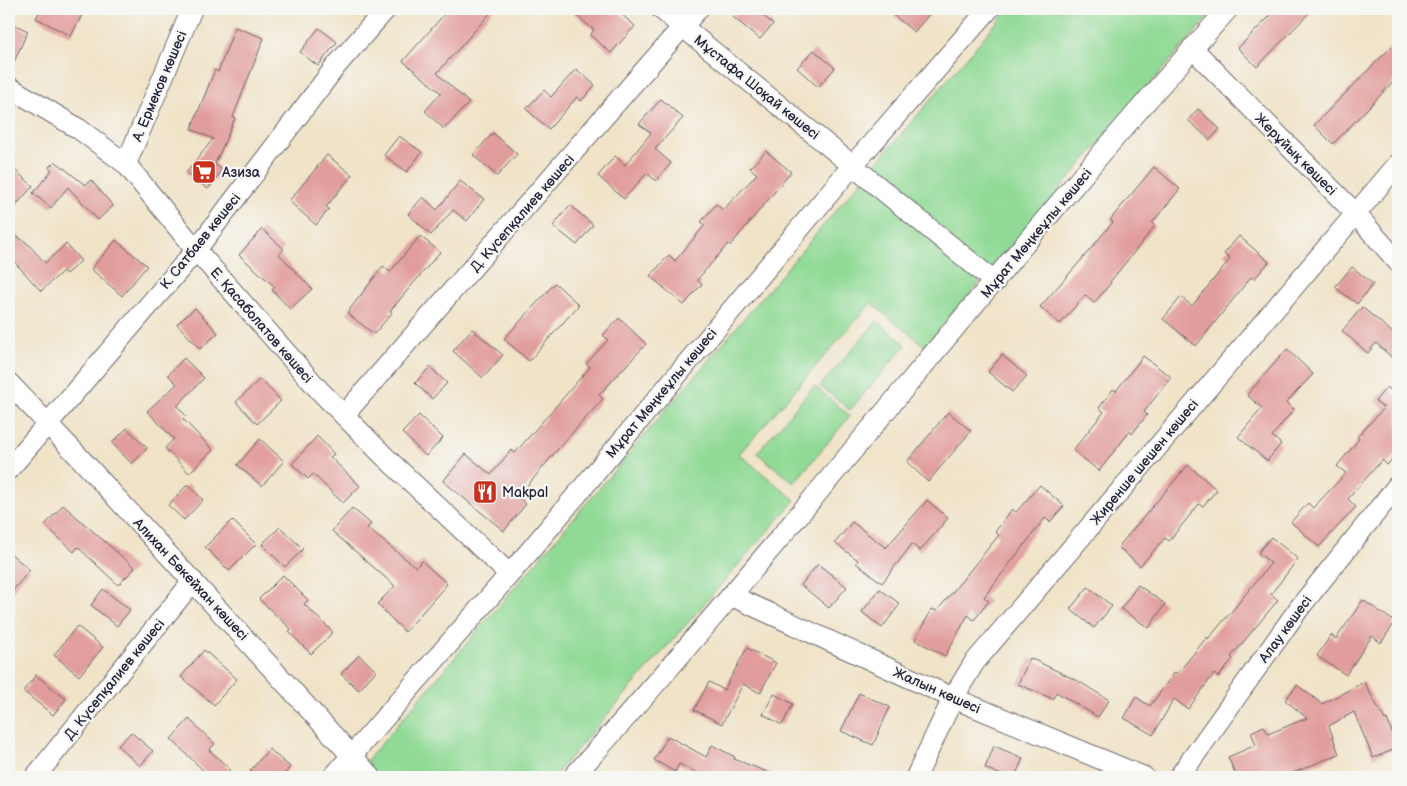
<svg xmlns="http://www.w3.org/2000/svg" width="1407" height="786" font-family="'Balsamiq Sans',sans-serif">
	<rect width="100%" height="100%" fill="#f6f6f2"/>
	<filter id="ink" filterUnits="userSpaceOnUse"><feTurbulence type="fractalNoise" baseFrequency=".02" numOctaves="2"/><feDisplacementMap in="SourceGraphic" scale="10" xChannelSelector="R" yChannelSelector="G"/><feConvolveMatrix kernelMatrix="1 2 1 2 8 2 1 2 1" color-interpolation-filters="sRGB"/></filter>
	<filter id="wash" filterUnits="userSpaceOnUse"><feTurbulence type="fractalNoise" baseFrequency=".0096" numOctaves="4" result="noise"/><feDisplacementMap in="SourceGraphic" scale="20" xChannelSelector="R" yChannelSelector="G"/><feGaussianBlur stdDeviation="1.12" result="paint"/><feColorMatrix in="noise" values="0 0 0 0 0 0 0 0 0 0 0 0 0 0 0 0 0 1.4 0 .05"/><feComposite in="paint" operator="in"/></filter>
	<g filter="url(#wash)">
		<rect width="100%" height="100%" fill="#f0e3c8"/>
		<!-- green -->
		<g fill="#91da96" stroke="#5a7e68">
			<polygon points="1008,9 1215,9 925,346 871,303 739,454 795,500 553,777 353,777"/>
			<polygon points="877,321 906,345 850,410 820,386"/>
			<polygon points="814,386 850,416 794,483 757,453"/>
		</g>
		<g id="blocks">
			<!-- building -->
			<g fill="#e19d9b">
				<polygon points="41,9 85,9 71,36 36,18"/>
				<polygon points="449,9 494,9 437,73 469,103 444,129 425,111 441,93 403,61"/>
				<polygon points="569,9 615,9 635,26 611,53 590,35 594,30"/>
				<polygon points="740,9 755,9 773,24 760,39 733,17"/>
				<polygon points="886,9 934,9 914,32"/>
				<polygon points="1277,9 1313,9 1257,67 1238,48"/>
				<polygon points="9,22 28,31 9,73"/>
				<polygon points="235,27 264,38 233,117 235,118 215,164 222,170 208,189 186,173 213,139 191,129 215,70 218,72"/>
				<polygon points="319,28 337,42 318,66 300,52"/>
				<polygon points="1398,40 1398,77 1333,144 1314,125"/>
				<polygon points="814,50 835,68 818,87 797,68"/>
				<polygon points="576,69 595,85 581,101 577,97 549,129 526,109 544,90 551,97"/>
				<polygon points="661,99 683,118 655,149 671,163 656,181 647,173 624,199 598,176 615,156 625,165 651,133 639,124"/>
				<polygon points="1198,109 1220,129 1210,140 1188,120"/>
				<polygon points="493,133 517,154 497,176 473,155"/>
				<polygon points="399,136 422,152 407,172 384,155"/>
				<polygon points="766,151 791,172 730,246 728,244 697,280 702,284 684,305 650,276 669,255 675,261 705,225 701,222 716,204 723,210 757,174 750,168"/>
				<polygon points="327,155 352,175 326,207 329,209 316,225 289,201"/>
				<polygon points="55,161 85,185 91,180 113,206 98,220 68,187 51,208 33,193 52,170 49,167"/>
				<polygon points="9,165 33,186 9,213"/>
				<polygon points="1154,167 1180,189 1152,223 1155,226 1110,282 1111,283 1094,303 1085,295 1060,324 1040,307 1083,258 1113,222 1110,220"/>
				<polygon points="460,181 484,199 467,221 453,210 431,235 408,214 423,197 437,210"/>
				<polygon points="570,205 593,225 577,245 553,226"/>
				<polygon points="262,229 284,249 279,254 312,289 290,309 272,290 275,287 239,255"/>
				<polygon points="9,231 27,243 45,263 66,244 81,261 66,274 63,271 41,291 9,256"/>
				<polygon points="420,236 440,252 390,311 392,313 374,334 347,313 383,266 390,272"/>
				<polygon points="1239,236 1269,262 1254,279 1251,277 1196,346 1163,319 1181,297 1192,306 1230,259 1224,254"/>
				<polygon points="116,240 147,266 122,296 91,269"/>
				<polygon points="1352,267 1373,284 1357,304 1335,287"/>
				<polygon points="555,283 579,305 529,361 504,339"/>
				<polygon points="1362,307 1398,337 1398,363 1376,343 1368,353 1342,331"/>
				<polygon points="195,308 218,333 200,349 177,324"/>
				<polygon points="619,318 646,344 599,395 603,399 563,443 518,497 526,504 504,531 443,481 466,454 491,475 511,450 515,453 590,367 586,364 608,340 603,335"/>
				<polygon points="472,329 503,355 483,378 453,351"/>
				<polygon points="1287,349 1313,374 1286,403 1294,409 1272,436 1281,444 1267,461 1238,437 1262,408 1247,395"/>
				<polygon points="1002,355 1027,376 1012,392 988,372"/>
				<polygon points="1143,356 1171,377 1144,412 1147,415 1132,434 1130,431 1099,471 1073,450 1104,412 1099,408 1113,389 1116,391"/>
				<polygon points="184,358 204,378 177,406 186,416 183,419 213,450 189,473 165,448 174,439 147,411 177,384 168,375"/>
				<polygon points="430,367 447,383 432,399 415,383"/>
				<polygon points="260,379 281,401 257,424 236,402"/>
				<polygon points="1387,387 1396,395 1398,393 1398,453 1387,465 1382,460 1348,499 1356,507 1319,547 1291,522 1308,503 1313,508 1346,473 1337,466 1359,439 1357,437 1384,408 1375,401"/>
				<polygon points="948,412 971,431 928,482 907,462"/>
				<polygon points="419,415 443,438 426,456 402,433"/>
				<polygon points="127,428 147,448 132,464 112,443"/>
				<polygon points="317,436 334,454 330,457 360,486 343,503 313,474 308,479 292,464"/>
				<polygon points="260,439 284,461 262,486 237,465"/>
				<polygon points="1188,465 1217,490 1203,506 1199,504 1169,541 1165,538 1140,566 1118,547"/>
				<polygon points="188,484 203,500 184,520 168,505"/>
				<polygon points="1040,485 1064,506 1050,522 1045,518 984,597 989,601 974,620 968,615 945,656 915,640 932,609 937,611 999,535 995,532 1012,509 1016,512"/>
				<polygon points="927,500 948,518 920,551 912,544 882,583 856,563 858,560 835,543 852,522 886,548"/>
				<polygon points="63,505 135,568 118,585 78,547 74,552 45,525"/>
				<polygon points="352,508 371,524 367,528 416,567 422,561 447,584 405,632 377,604 395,586 332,531"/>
				<polygon points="232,520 256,544 229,571 205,547"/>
				<polygon points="280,527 303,549 285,567 262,544"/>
				<polygon points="1271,537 1298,559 1271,594 1278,600 1231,657 1233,659 1218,677 1214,674 1188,709 1174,699 1153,735 1124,718 1136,697 1150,706 1175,672 1177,674 1207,637 1208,639 1232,611 1271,563 1258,553"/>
				<polygon points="9,552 30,570 9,595"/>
				<polygon points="818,564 847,587 829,608 801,585"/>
				<polygon points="283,575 308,600 304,604 333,632 311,654 289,632 291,629 259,599"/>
				<polygon points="1138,585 1165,604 1149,628 1121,609"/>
				<polygon points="1088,587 1112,606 1094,628 1070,609"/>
				<polygon points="103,589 130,610 117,626 91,605"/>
				<polygon points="880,589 900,604 882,628 862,612"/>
				<polygon points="1363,600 1395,622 1381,643 1372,636 1346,675 1317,656 1331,635 1336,639"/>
				<polygon points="77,626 103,647 79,676 54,655"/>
				<polygon points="747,648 776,663 760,693 743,684 722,724 694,710 709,682 724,690"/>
				<polygon points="204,650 237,679 214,705 181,677"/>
				<polygon points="359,655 376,671 359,690 341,674"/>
				<polygon points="1030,658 1078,681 1109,700 1098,717 1056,692 1053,699 1018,684"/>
				<polygon points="36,675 66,699 53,715 23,691"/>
				<polygon points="1364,682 1385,720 1387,719 1398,748 1373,758 1354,712 1329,726 1339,754 1283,777 1237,777 1228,757 1256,745 1251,732 1264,726 1268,734 1307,718 1285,700 1297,685 1322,704"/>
				<polygon points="859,693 890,707 873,745 841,731"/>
				<polygon points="774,694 793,704 782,725 763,714"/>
				<polygon points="189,719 215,744 209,750 230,769 223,777 210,777 171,739"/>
				<polygon points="131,732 153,751 140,766 118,746"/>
				<polygon points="668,736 706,757 712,745 735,757 734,759 780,777 706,777 679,764 675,772 654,760"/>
				<polygon points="994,746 1023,758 1015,777 1006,777 985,768"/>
				<polygon points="269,749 290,767 282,777 258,777 250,771"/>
			</g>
		</g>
	</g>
	<g filter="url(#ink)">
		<use href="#blocks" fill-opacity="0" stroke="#6a666c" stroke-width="1"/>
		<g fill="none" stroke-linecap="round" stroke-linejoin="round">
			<defs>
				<g id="minor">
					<polyline points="661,9 995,282"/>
					<polyline points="1192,48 1355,213 1398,262"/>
					<polyline points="9,87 79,129 126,164 196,250 320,391 384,456 509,574"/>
					<polyline points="126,164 192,9"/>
					<polyline points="9,383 80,458 371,777"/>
					<polyline points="344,415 698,9"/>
					<polyline points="9,469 196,250 336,66 386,9"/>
					<polyline points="732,596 953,698 1144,777"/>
					<polyline points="35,777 193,581"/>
					<polyline points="333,777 528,553 853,165 989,9"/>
					<path d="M573 777C798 527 1003 259 1228 9"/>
					<polyline points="916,777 953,698 974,663 1398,164"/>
					<polyline points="1179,777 1300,607 1398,485"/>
				</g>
			</defs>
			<!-- minor casing -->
			<use href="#minor" stroke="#6a666c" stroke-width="22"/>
			<!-- minor -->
			<use href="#minor" stroke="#fff" stroke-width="20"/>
		</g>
	</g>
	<!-- icons -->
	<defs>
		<symbol id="supermarket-square" viewBox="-11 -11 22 22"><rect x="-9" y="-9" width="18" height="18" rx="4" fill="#c8321e" stroke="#f6f6f2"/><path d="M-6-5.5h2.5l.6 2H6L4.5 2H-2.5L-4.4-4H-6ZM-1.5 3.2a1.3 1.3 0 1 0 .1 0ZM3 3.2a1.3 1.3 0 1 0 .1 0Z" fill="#fff"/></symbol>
		<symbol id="restaurant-square" viewBox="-11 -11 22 22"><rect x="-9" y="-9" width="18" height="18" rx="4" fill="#c8321e" stroke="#f6f6f2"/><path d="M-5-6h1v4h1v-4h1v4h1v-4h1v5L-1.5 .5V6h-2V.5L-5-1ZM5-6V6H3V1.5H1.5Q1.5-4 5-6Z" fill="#fff"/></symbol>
	</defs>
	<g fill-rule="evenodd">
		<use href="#supermarket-square" x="190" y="158" width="28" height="28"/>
		<use href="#restaurant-square" x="471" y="478" width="28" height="28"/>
	</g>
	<g text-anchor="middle" stroke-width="4.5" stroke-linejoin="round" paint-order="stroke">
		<!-- street labels -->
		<g font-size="14" fill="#22223b" stroke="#f6f6f2">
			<text transform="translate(159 86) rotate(-67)" y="5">А. Ермеков көшесі</text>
			<text transform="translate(757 87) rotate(39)" y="5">Мұстафа Шоқай көшесі</text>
			<text transform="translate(1296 154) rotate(45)" y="5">Жерұйық көшесі</text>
			<text transform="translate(522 213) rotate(-49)" y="5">Д. Күсепқалиев көшесі</text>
			<text transform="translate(1036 233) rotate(-50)" y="5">Мұрат Мөңкеұлы көшесі</text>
			<text transform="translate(200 241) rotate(-51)" y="5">К. Сатбаев көшесі</text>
			<text transform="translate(262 325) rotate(49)" y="5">Е. Қасаболатов көшесі</text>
			<text transform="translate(661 393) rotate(-50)" y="5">Мұрат Мөңкеұлы көшесі</text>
			<text transform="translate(1144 462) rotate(-50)" y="5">Жиренше шешен көшесі</text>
			<text transform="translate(191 579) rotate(47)" y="5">Алихан Бөкейхан көшесі</text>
			<text transform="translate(1285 629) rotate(-54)" y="5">Алау көшесі</text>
			<text transform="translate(114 679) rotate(-51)" y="5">Д. Күсепқалиев көшесі</text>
			<text transform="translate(937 690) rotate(24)" y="5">Жалын көшесі</text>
		</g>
		<!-- poi labels -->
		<g font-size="14" fill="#22223b" stroke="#f6f6f2" text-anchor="start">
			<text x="222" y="177">Азиза</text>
			<text x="502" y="497">Makpal</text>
		</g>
	</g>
	<!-- margin -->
	<rect width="1407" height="786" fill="none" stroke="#f6f6f2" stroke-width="30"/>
</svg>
